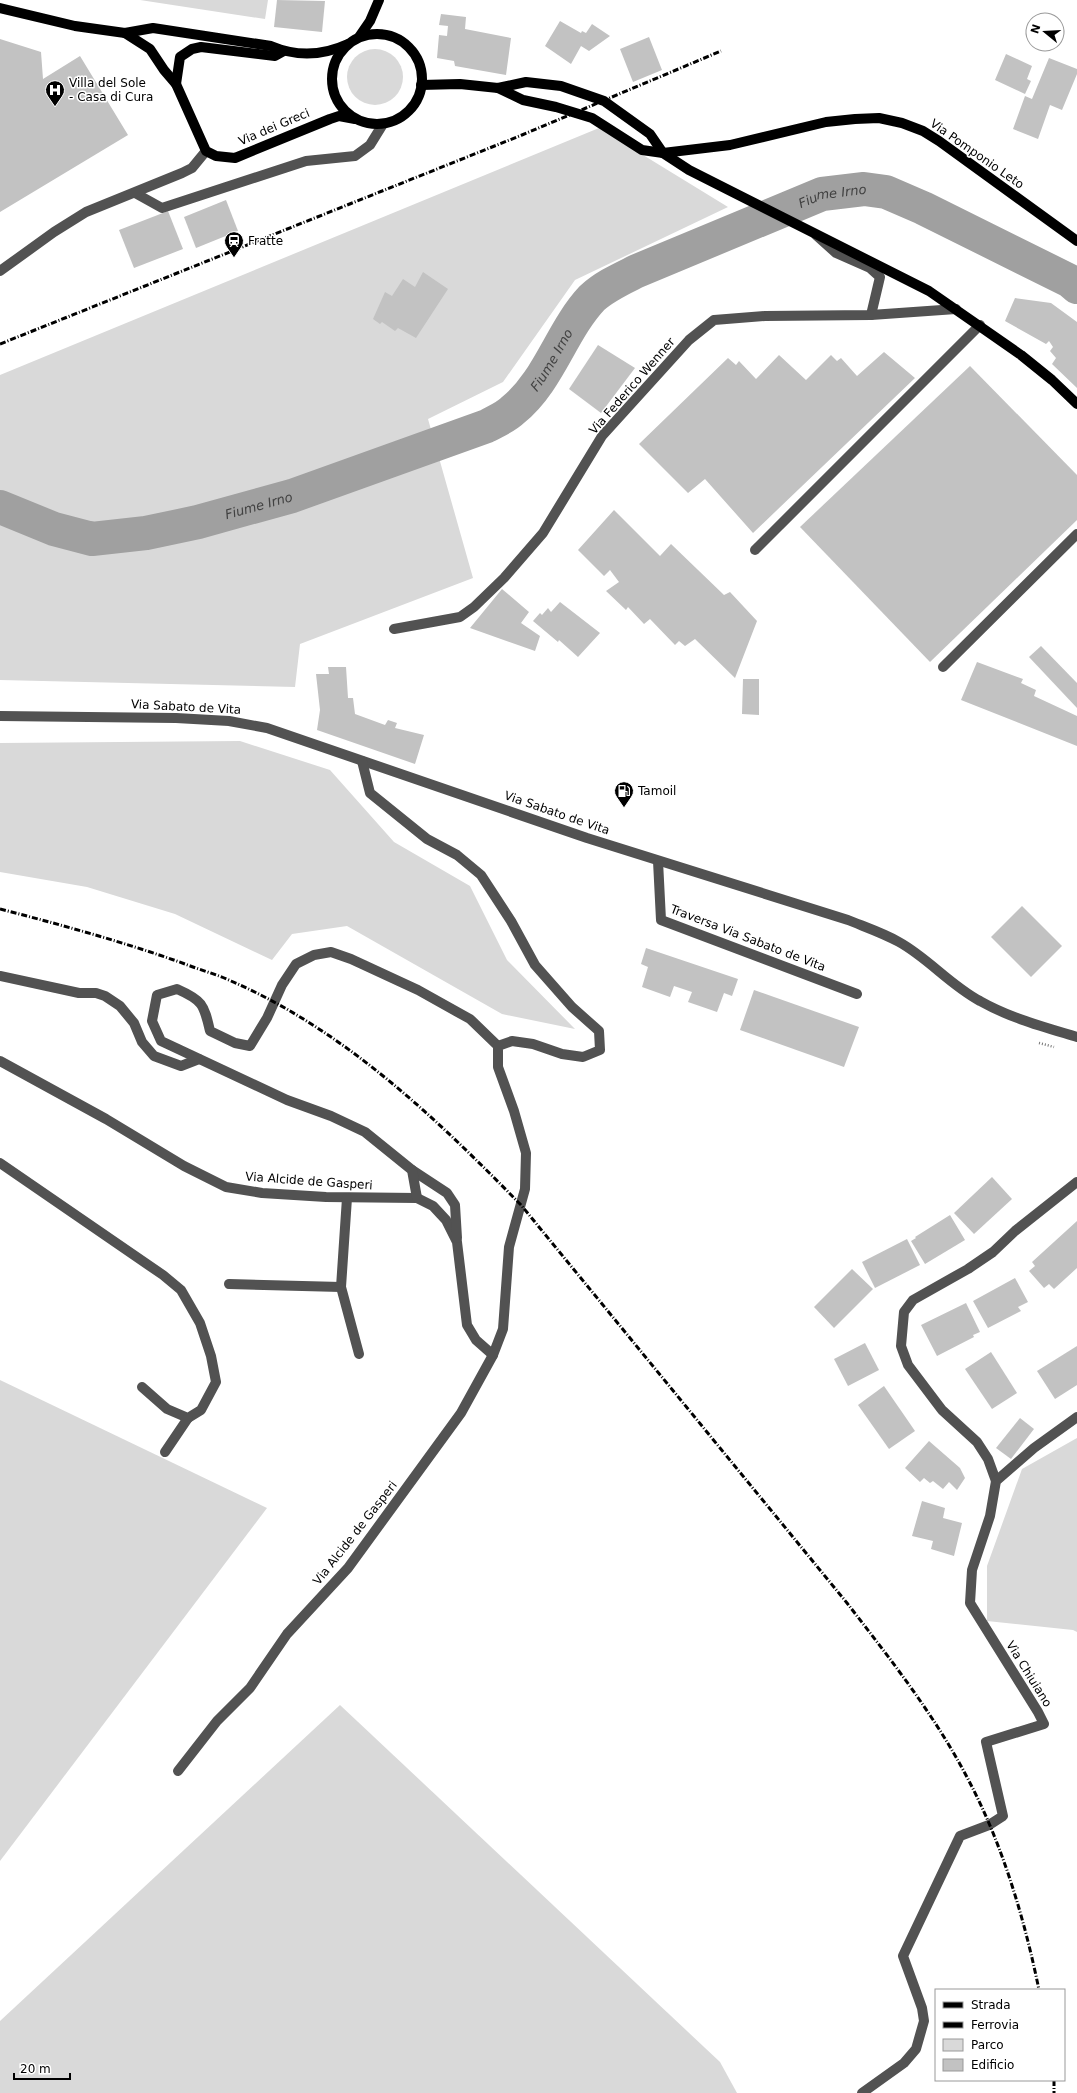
<svg xmlns="http://www.w3.org/2000/svg" width="1077" height="2093" font-family="'DejaVu Sans',sans-serif">
	<rect width="100%" height="100%" fill="#fff"/>
	<!-- green -->
	<g fill="#d9d9d9">
		<polygon points="140,0 268,0 265,19"/>
		<circle cx="375" cy="77" r="28"/>
		<polygon points="599,128 728,207 575,280 503,382 428,419 473,578 300,644 295,687 0,680 0,375"/>
		<polygon points="240,741 330,770 394,842 470,886 507,960 575,1029 502,1014 347,926 292,934 272,960 175,914 87,887 0,872 0,743"/>
		<polygon points="0,1380 267,1508 0,1861"/>
		<polygon points="1077,1438 1077,1632 1073,1630 987,1621 987,1566 1022,1469"/>
		<polygon points="340,1705 720,2062 737,2093 0,2093 0,2021"/>
	</g>
	<g fill="none" stroke-linecap="round" stroke-linejoin="round">
		<!-- river -->
		<path stroke="#a0a0a0" stroke-width="34" id="s1" d="M0 507 54 529 92 539 146 533 198 522 292 496 487 426C496 421 506 417 513 410 549 381 561 331 592 298 605 286 621 279 637 271L822 194 864 189 886 192 923 208 1070 281 1077 287"/>
	</g>
	<!-- building -->
	<g fill="#c2c2c2">
		<polygon points="277,0 325,1 322,32 274,27"/>
		<polygon points="441,14 466,17 465,29 511,38 506,75 455,66 454,61 437,58 439,35 447,36 448,26 439,25"/>
		<polygon points="560,21 581,33 582,31 586,33 592,24 610,36 589,51 581,46 571,64 545,46"/>
		<polygon points="649,37 662,70 633,82 620,49"/>
		<polygon points="0,39 41,52 43,79 80,56 128,135 0,212"/>
		<polygon points="1006,54 1032,66 1027,79 1031,81 1025,94 995,80"/>
		<polygon points="1049,58 1077,69 1077,74 1062,110 1050,105 1038,139 1013,129 1025,96 1032,99"/>
		<polygon points="226,200 238,231 196,248 184,217"/>
		<polygon points="168,211 183,249 134,268 119,230"/>
		<polygon points="423,272 448,289 416,338 398,328 395,331 382,322 380,324 373,319 385,292 392,296 403,279 415,287"/>
		<polygon points="1015,298 1051,303 1077,322 1077,388 1052,364 1056,358 1050,351 1053,347 1049,341 1046,344 1005,321"/>
		<polygon points="598,345 635,368 601,413 569,389"/>
		<polygon points="884,352 915,378 753,533 705,479 688,493 639,444 728,358 736,365 739,361 756,379 779,355 806,380 831,355 837,361 841,358 857,376"/>
		<polygon points="970,366 1077,475 1077,520 930,662 800,527"/>
		<polygon points="614,510 660,556 671,544 724,595 730,592 757,621 735,678 695,639 685,646 679,641 675,645 650,619 644,624 628,607 626,610 606,591 619,582 610,570 604,576 578,550"/>
		<polygon points="502,589 529,612 521,623 540,636 535,651 470,628"/>
		<polygon points="560,602 600,633 578,657 559,640 558,642 533,621 540,613 542,615 548,608 551,612"/>
		<polygon points="1041,646 1077,683 1077,708 1029,657"/>
		<polygon points="977,662 1023,679 1021,683 1036,690 1034,696 1077,716 1077,746 961,700"/>
		<polygon points="328,667 346,667 348,698 353,698 355,714 385,725 388,720 397,723 395,728 424,735 415,764 317,730 320,710 316,674 329,674"/>
		<polygon points="743,679 759,679 759,715 742,714"/>
		<polygon points="1022,906 1062,946 1031,977 991,937"/>
		<polygon points="646,948 738,979 732,996 724,993 717,1012 688,1002 692,992 674,986 670,997 642,987 648,967 641,964"/>
		<polygon points="754,990 859,1027 844,1067 740,1030"/>
		<polygon points="992,1177 1012,1199 974,1234 954,1213"/>
		<polygon points="950,1215 965,1240 925,1264 911,1241 916,1238 915,1237"/>
		<polygon points="1077,1221 1077,1268 1054,1289 1049,1284 1044,1288 1029,1271 1035,1266 1032,1262"/>
		<polygon points="907,1239 920,1265 875,1288 862,1262"/>
		<polygon points="852,1269 873,1289 834,1328 814,1307"/>
		<polygon points="1015,1278 1028,1302 1018,1307 1021,1311 988,1328 973,1301"/>
		<polygon points="966,1303 980,1332 973,1335 974,1337 937,1356 921,1325"/>
		<polygon points="865,1343 879,1370 848,1386 834,1359"/>
		<polygon points="1077,1346 1077,1385 1055,1399 1037,1371"/>
		<polygon points="991,1352 1017,1393 992,1409 965,1369"/>
		<polygon points="884,1386 915,1431 889,1449 858,1405"/>
		<polygon points="1020,1418 1034,1429 1011,1459 996,1448"/>
		<polygon points="929,1441 960,1468 965,1478 957,1490 949,1482 943,1489 933,1481 930,1483 924,1478 920,1482 905,1468"/>
		<polygon points="922,1501 945,1508 943,1518 962,1523 954,1556 931,1549 933,1541 912,1536"/>
	</g>
	<g fill="none" stroke-linecap="round" stroke-linejoin="round">
		<!-- path -->
		<polyline stroke="#747474" stroke-width="2.5" stroke-dasharray="1 2" stroke-linecap="butt" points="1039,1043 1054,1047"/>
		<!-- minor -->
		<g stroke="#525252" stroke-width="10">
			<polyline points="135,193 162,208 306,161 355,156 370,145 383,124"/>
			<polyline points="816,235 836,253 870,268 880,277 871,315"/>
			<polyline points="0,271 54,232 86,212 182,173 192,168 206,151"/>
			<polyline points="755,550 980,325"/>
			<polyline points="394,629 460,617 474,607 504,578 543,533 602,436 689,340 714,320 765,316 871,315 956,309"/>
			<polyline points="943,667 1077,534"/>
			<path d="M0 716 176 718 229 721 267 728 587 838 848 920C865 927 883 933 899 942 928 958 950 985 980 1001 1010 1018 1044 1027 1077 1037"/>
			<polyline points="658,861 661,920 857,994"/>
			<polyline points="0,976 79,993 96,993 105,996 120,1006 134,1023 142,1042 154,1056 181,1066 199,1059"/>
			<polyline points="0,1061 106,1119 184,1166 226,1187 262,1193 326,1197 417,1198 433,1206 446,1220 457,1242 467,1325 476,1340 493,1355"/>
			<polyline points="0,1163 163,1275 181,1290 200,1323 211,1356 216,1382 201,1410 188,1418 167,1409 142,1387"/>
			<polyline points="412,1170 447,1193 455,1205 457,1238"/>
			<polyline points="347,1198 341,1287 359,1354"/>
			<path d="M417 1198 412 1170 365 1132 331 1116 287 1100 161 1041 152 1021 157 995 177 989C202 1000 204 1004 210 1031L235 1043 250 1046 267 1018 282 985 296 964 314 955 331 952 351 959 418 990 470 1019 498 1046"/>
			<polyline points="229,1284 341,1287"/>
			<polyline points="165,1452 188,1418"/>
			<polyline points="996,1481 988,1459 977,1442 942,1410 908,1365 901,1346 904,1312 913,1300 968,1269 993,1252 1015,1231 1077,1182"/>
			<polyline points="178,1771 217,1721 250,1688 287,1634 348,1568 461,1413 493,1355 503,1329 509,1247 525,1189 526,1153 514,1111 498,1067 498,1046 512,1041 533,1044 562,1054 583,1057 600,1050 599,1031 572,1007 535,965 511,921 481,875 457,855 427,839 370,793 362,761"/>
			<polyline points="862,2093 904,2063 916,2049 924,2021 922,2008 903,1956 960,1836 989,1825 1003,1816 986,1742 1044,1724 1038,1712 970,1603 972,1570 990,1516 996,1481 1034,1448 1077,1417"/>
		</g>
		<!-- major -->
		<g stroke="#000" stroke-width="10">
			<path d="M0 8 75 26 125 33 153 28 271 46C297 57 322 56 348 44"/>
			<polyline points="125,33 150,49 164,70 176,84 206,151 216,156 235,158 330,119 339,116 355,119"/>
			<circle cx="377" cy="79" r="45"/>
			<polyline points="359,37 370,21 379,0"/>
			<polyline points="176,84 180,57 192,49 201,47 275,56 284,51"/>
			<polyline points="421,85 460,84 498,88 526,82 561,86 604,101 650,134 663,153 689,170 929,291 1021,355 1052,380 1077,404"/>
			<polyline points="498,88 523,100 556,107 592,118 642,150 663,153 730,145 826,122 855,119 879,118 902,123 923,131 939,141 1077,241"/>
		</g>
		<!-- rail -->
		<g stroke="#000" stroke-width="3" stroke-dasharray="6 2 1 2" stroke-linecap="butt">
			<polyline points="0,344 522,135 721,51"/>
			<path d="M0 909C62 925 124 942 185 964 200 970 216 974 231 981 344 1030 436 1118 521 1205L847 1603C891 1660 937 1718 970 1783 1003 1846 1025 1921 1039 1990"/>
			<polyline points="1054,2080 1054,2093"/>
		</g>
	</g>
	<!-- icons -->
	<defs>
		<symbol id="hospital-pin" viewBox="-11 -11 22 30"><path d="M0 17L-7.5 6A9.5 9.5 0 1 1 7.5 6Z" fill="#000" stroke="#fff"/><path d="M-5-5h3v3.5h4V-5h3V5h-3V1.5h-4V5h-3Z" fill="#fff"/></symbol>
		<symbol id="station-pin" viewBox="-11 -11 22 30"><path d="M0 17L-7.5 6A9.5 9.5 0 1 1 7.5 6Z" fill="#000" stroke="#fff"/><path d="M-3-6H3Q5-6 5-4V2Q5 4 3 4L4.5 6H3L1.5 4h-3L-3 6H-4.5L-3 4Q-5 4-5 2V-4Q-5-6-3-6ZM-3.5-4v3h7v-3ZM-3.5 1v1.5H-2V1ZM2 1v1.5H3.5V1Z" fill="#fff"/></symbol>
		<symbol id="fuel-pin" viewBox="-11 -11 22 30"><path d="M0 17L-7.5 6A9.5 9.5 0 1 1 7.5 6Z" fill="#000" stroke="#fff"/><path d="M-5.5-6h7V0h2V4h1.3V-2.5L3-4.5l.8-.8L6-3V5H2.5V1h-1V6h-7ZM-4.2-4.7v3.2H.2V-4.7Z" fill="#fff"/></symbol>
	</defs>
	<g fill-rule="evenodd">
		<use href="#hospital-pin" x="44" y="79" width="22" height="30"/>
		<use href="#station-pin" x="223" y="230" width="22" height="30"/>
		<use href="#fuel-pin" x="613" y="780" width="22" height="30"/>
	</g>
	<g text-anchor="middle" stroke-width="3" stroke-linejoin="round" paint-order="stroke">
		<!-- poi labels -->
		<g font-size="12" fill="#000" stroke="#fff" text-anchor="start">
			<text x="69" y="87">Villa del Sole<tspan x="69" dy="14">- Casa di Cura</tspan></text>
			<text x="248" y="245">Fratte</text>
			<text x="638" y="795">Tamoil</text>
		</g>
		<!-- street labels -->
		<g font-size="12" fill="#000" stroke="#fff">
			<text transform="translate(274 127) rotate(-23)" y="4">Via dei Greci</text>
			<text transform="translate(977 154) rotate(35)" y="4">Via Pomponio Leto</text>
			<text transform="translate(632 386) rotate(-49)" y="4">Via Federico Wenner</text>
			<text transform="translate(186 707) rotate(3)" y="4">Via Sabato de Vita</text>
			<text transform="translate(557 813) rotate(19)" y="4">Via Sabato de Vita</text>
			<text transform="translate(748 938) rotate(21)" y="4">Traversa Via Sabato de Vita</text>
			<text transform="translate(309 1181) rotate(4)" y="4">Via Alcide de Gasperi</text>
			<text transform="translate(355 1533) rotate(-52)" y="4">Via Alcide de Gasperi</text>
			<text transform="translate(1029 1674) rotate(58)" y="4">Via Chiuiano</text>
		</g>
		<!-- water labels -->
		<g font-size="13" font-style="italic" fill="#414141" stroke="#fff">
			<text dy="5" stroke="none"><textPath href="#s1" startOffset="941">Fiume Irno</textPath></text>
			<text dy="5" stroke="none"><textPath href="#s1" startOffset="604">Fiume Irno</textPath></text>
			<text dy="5" stroke="none"><textPath href="#s1" startOffset="268">Fiume Irno</textPath></text>
		</g>
	</g>
	<!-- legend -->
	<rect x="935" y="1989" width="130" height="92" fill="#ffffff" stroke="#999999"/>
	<rect x="943" y="2002" width="20" height="6" fill="#000000" stroke="#999999"/>
	<text x="971" y="2009" font-size="12" fill="#000000">Strada</text>
	<rect x="943" y="2022" width="20" height="6" fill="#000000" stroke="#999999"/>
	<text x="971" y="2029" font-size="12" fill="#000000">Ferrovia</text>
	<rect x="943" y="2039" width="20" height="12" fill="#d9d9d9" stroke="#999999"/>
	<text x="971" y="2049" font-size="12" fill="#000000">Parco</text>
	<rect x="943" y="2059" width="20" height="12" fill="#c2c2c2" stroke="#999999"/>
	<text x="971" y="2069" font-size="12" fill="#000000">Edificio</text>
	<!-- north arrow -->
	<g transform="translate(1045 32) rotate(288)"><circle r="19" fill="#ffffff" stroke="#999999"/>
	<path d="M0-3L7 15L0 10L-7 15Z" fill="#000000"/>
	<text y="-6" font-size="11" font-weight="bold" text-anchor="middle" fill="#000000">N</text>
	</g>
	<!-- scale -->
	<path d="M14 2073v6h56v-6" fill="none" stroke="#000000" stroke-width="2"/>
	<text x="20" y="2073" font-size="12" fill="#000000" stroke="#ffffff" stroke-width="3" paint-order="stroke">20 m</text>
</svg>
